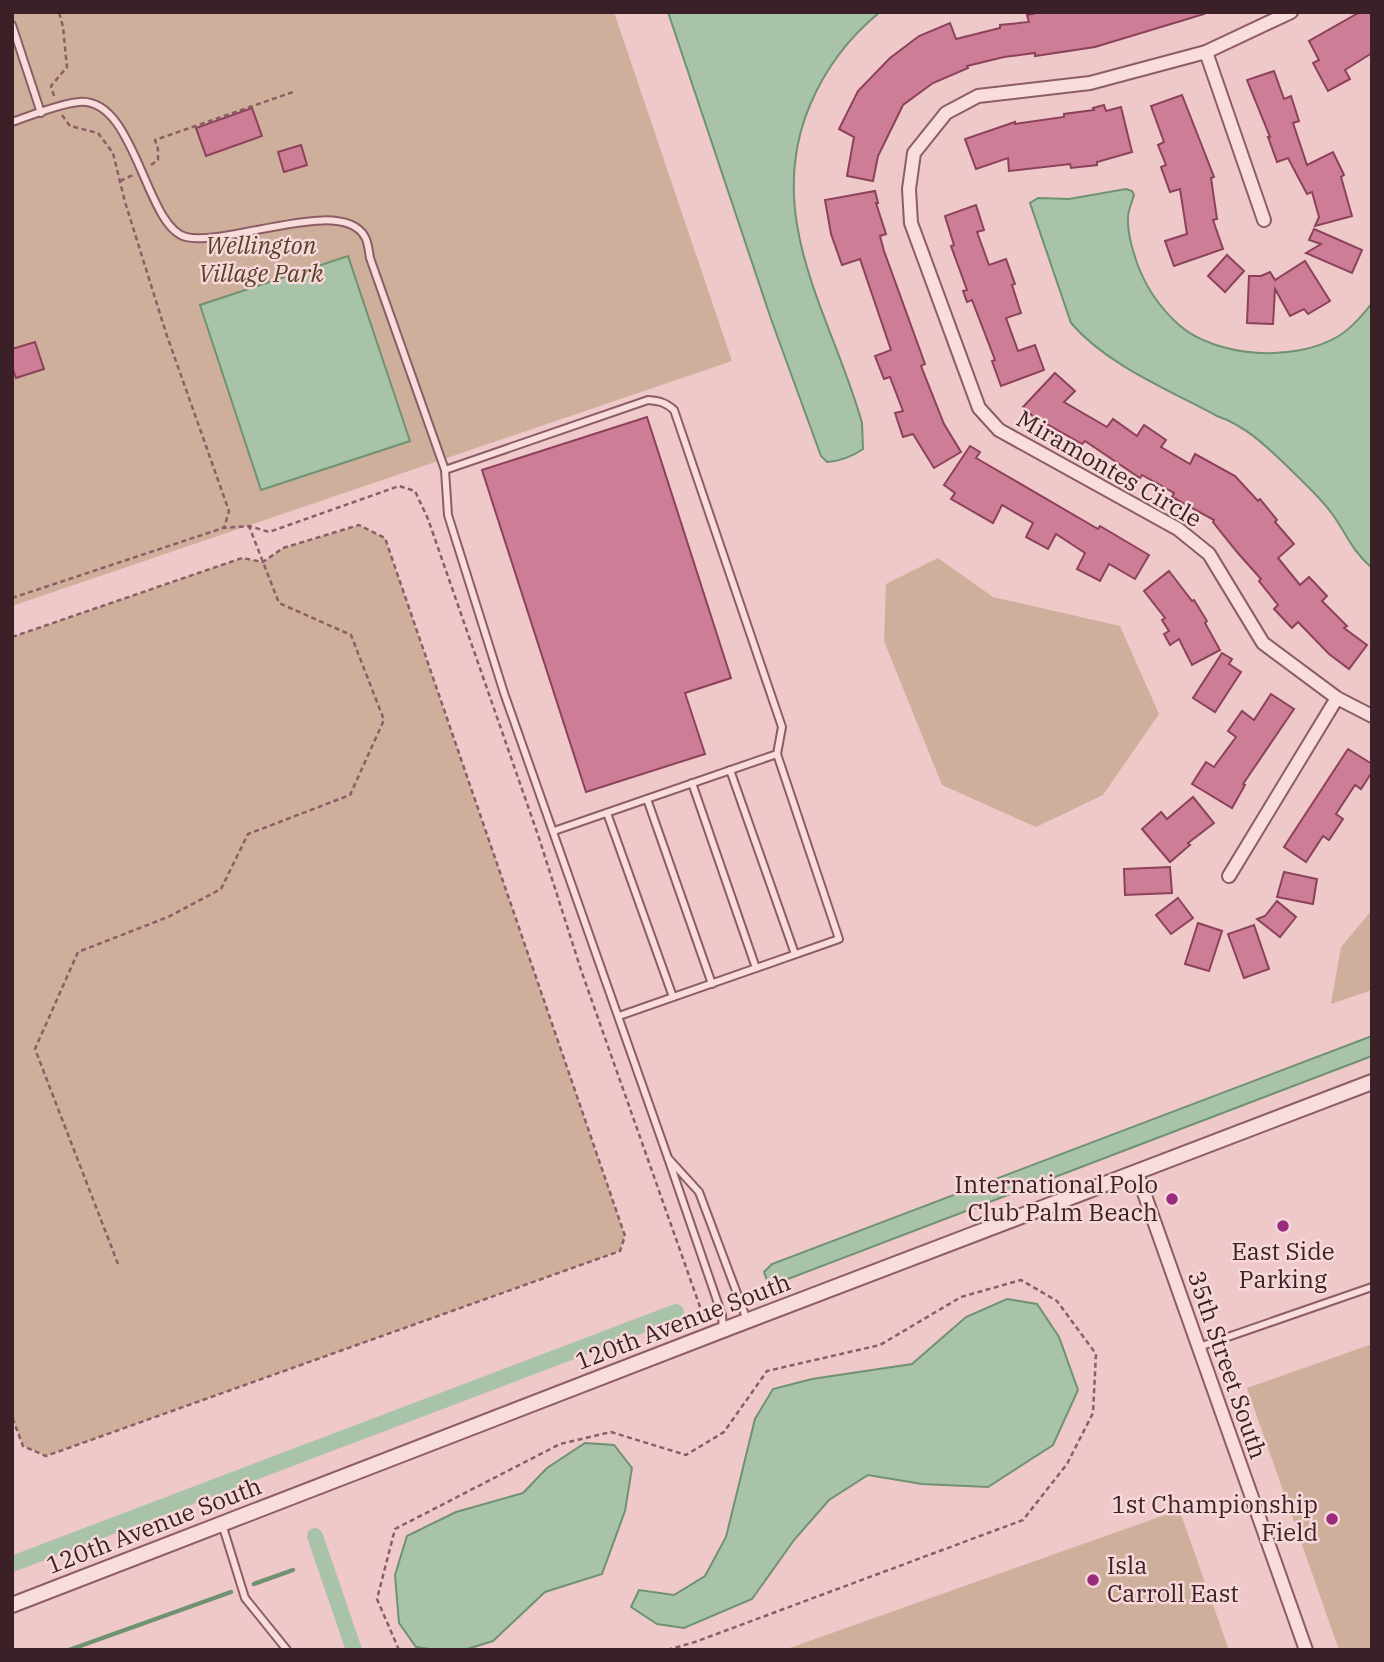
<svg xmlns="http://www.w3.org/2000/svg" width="1384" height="1662" font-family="'IBM Plex Serif',serif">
	<rect width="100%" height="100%" fill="#efc8c9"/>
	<!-- green -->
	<g fill="#ceaf9b">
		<polygon points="12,12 614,12 732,361 12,606"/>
		<polygon points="359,525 385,538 625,1236 620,1251 46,1456 23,1446 12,1417 12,637 242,558 263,562 283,548"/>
		<polygon points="938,558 993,597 1120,626 1159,714 1103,795 1036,827 942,785 884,641 886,584"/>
		<polygon points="1372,910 1372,990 1331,1004 1341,947"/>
		<polygon points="1372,1344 1372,1650 1339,1650 1247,1388"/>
		<polygon points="1179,1509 1229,1650 784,1650 1179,1510"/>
	</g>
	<!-- water -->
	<g fill="#a9c3a9" stroke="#6f9270" stroke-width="2">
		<path d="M668 12H880C848 38 826 67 810 105 762 219 832 316 862 423L863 449C853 456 840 461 827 462L821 456 771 319Z"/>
		<path d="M1126 189 1132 191 1134 195C1132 202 1129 208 1128 216 1127 232 1132 248 1137 263 1146 288 1159 307 1179 325 1217 358 1294 362 1337 337 1351 329 1362 316 1372 303V568C1352 551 1347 535 1333 515 1320 497 1304 483 1288 467 1266 446 1246 426 1217 416 1169 390 1107 365 1071 323L1030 203 1038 198 1069 199Z"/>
		<polygon points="348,256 410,441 261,490 200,305"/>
		<polygon points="1372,1036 1372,1056 780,1282 768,1283 764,1272 772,1264"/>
		<polygon points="1007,1299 1037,1304 1059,1337 1078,1390 1053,1445 988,1487 922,1484 868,1475 829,1500 794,1540 752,1599 684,1628 657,1624 631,1607 639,1590 674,1595 705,1576 726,1537 755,1419 773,1389 812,1379 912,1364 966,1317"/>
		<polygon points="585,1443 614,1445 632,1468 625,1511 602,1574 545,1592 493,1641 464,1650 436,1650 416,1647 399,1623 395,1575 407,1536 456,1512 523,1493 547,1468"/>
	</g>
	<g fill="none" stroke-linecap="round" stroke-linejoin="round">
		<!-- stream -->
		<g stroke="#6f9270" stroke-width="4.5">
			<polyline points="254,1584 293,1570"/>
			<polyline points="69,1650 231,1592"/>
		</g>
		<!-- canal -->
		<g stroke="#a9c3a9" stroke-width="16">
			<polyline points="315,1536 354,1650"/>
			<polyline points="12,1564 676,1312"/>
		</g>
	</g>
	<!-- building -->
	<g fill="#cd7e96" stroke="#8b425a" stroke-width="2">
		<polygon points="1041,12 1204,12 1204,14 1095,47 1035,56 1035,53 1004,57 967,66 968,68 933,83 903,105 878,156 873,181 847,176 854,137 839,129 858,91 890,58 919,36 950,23 956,39 1000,28 1000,25 1029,22 1027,15"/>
		<polygon points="1360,12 1372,12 1372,53 1345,70 1350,79 1328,91 1313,63 1319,60 1309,41"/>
		<polygon points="1274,71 1284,99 1291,96 1299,121 1293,123 1307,165 1333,152 1344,175 1341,177 1352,216 1315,226 1319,217 1312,192 1307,194 1288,158 1277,162 1268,137 1270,137 1247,80"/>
		<polygon points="1182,95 1214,177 1211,178 1217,219 1213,220 1223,249 1174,266 1165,241 1187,234 1180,189 1170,192 1161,167 1166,165 1158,145 1164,142 1151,106"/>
		<polygon points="1104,105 1106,111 1121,107 1132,152 1097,162 1097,165 1071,168 1070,164 1009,171 1008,158 976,169 965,139 1015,122 1015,124 1064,117 1064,114 1094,110 1093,108"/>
		<polygon points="252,108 262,136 206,156 196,128"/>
		<polygon points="301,145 307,165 284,172 278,152"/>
		<polygon points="875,191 878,203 876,203 886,234 880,236 884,251 925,364 921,366 944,424 961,452 934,468 913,434 903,437 895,413 903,411 890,377 884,379 875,356 891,350 860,259 842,265 831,234 825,200"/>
		<polygon points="976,205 984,230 977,232 989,265 1006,259 1015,284 1012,285 1021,313 1006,318 1018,351 1035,345 1044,370 1001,386 992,361 995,360 972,300 967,302 963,291 967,290 951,246 954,245 945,216"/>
		<polygon points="1314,229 1362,250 1352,273 1306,253 1321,244 1309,240"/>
		<polygon points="1227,255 1244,271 1225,292 1208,276"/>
		<polygon points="1305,261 1330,301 1308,314 1304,309 1290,316 1275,289 1273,324 1247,323 1249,276 1261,276 1270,272 1275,280"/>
		<polygon points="35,342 44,369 16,378 12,367 12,349"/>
		<polygon points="1055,373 1075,391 1064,402 1107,427 1113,419 1137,436 1144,425 1166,440 1161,447 1190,464 1195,454 1235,476 1258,501 1260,499 1277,520 1275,522 1294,544 1278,558 1300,585 1309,577 1327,596 1322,601 1347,626 1344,628 1367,645 1349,669 1329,654 1298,622 1292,628 1274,609 1278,605 1259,581 1261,579 1237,552 1213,522 1214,520 1172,497 1174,493 1142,475 1140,478 1085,441 1082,444 1045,423 1042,425 1023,407"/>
		<polygon points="647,417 731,678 685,693 705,754 586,792 482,470"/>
		<polygon points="970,446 980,452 976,458 1098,529 1100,526 1149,555 1135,579 1109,564 1100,581 1077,569 1085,553 1056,534 1048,549 1026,537 1033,523 1002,505 993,523 951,499 955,493 944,485"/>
		<polygon points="1169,571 1192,601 1194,600 1207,621 1205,623 1220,650 1192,665 1179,639 1170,645 1164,634 1169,631 1162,620 1165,618 1144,591"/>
		<polygon points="1222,653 1232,659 1229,664 1241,672 1215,712 1193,698"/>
		<polygon points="1271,694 1294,709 1243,784 1245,785 1232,808 1192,784 1206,762 1214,767 1236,737 1228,731 1242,711 1254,720"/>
		<polygon points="1348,749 1372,764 1372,772 1361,789 1355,785 1336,814 1343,819 1329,840 1323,836 1306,862 1284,847"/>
		<polygon points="1193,797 1214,823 1188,843 1190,845 1170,862 1142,829 1161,812 1167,819"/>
		<polygon points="1170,867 1172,893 1125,895 1124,869"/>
		<polygon points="1284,872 1317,879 1313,904 1277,897"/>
		<polygon points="1178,898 1193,918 1171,934 1156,915"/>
		<polygon points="1277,901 1296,917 1280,937 1257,919 1265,916"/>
		<polygon points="1198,923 1222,931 1209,971 1185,964"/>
		<polygon points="1254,925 1269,969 1244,978 1228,934"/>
	</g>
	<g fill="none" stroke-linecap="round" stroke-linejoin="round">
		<defs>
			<g id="service">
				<polyline points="12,25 41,113"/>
				<path d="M12 122C30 116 61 103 79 102 136 97 145 227 186 237 228 247 342 195 365 237 368 242 369 252 370 258L445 470 448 515 504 693 668 1158"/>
				<path d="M445 470 648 400C659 401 665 402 674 410L782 727 777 754 554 831"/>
				<polyline points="730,770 795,954"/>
				<polyline points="692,783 756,968"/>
				<polyline points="647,799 712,984"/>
				<polyline points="607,813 673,997"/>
				<polyline points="619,1016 839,939 777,754"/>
				<polyline points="723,1330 722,1315 668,1158 699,1192 747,1320"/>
				<polyline points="1199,1347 1372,1287"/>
				<polyline points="222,1524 245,1598 287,1650"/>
			</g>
			<g id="minor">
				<polyline points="1291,12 1206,52 1090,83 978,96 946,113 914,153 909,189 911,223 979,408 999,430 1178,529 1209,554 1263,643 1337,698 1372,716"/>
				<polyline points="1206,52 1264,220"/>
				<polyline points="1229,876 1337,698"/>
				<polyline points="1137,1173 1306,1650"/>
			</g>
			<polyline id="tertiary" points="12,1605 723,1330 1372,1082"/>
		</defs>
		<!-- service casing -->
		<use href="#service" stroke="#8c5d65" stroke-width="10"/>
		<!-- minor casing -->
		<use href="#minor" stroke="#8c5d65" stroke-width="16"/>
		<!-- tertiary casing -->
		<use href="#tertiary" stroke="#8c5d65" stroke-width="18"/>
		<!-- path -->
		<g stroke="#8c5d65" stroke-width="2.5" stroke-dasharray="5 3.5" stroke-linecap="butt">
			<polyline points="54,96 51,86 67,67 63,27 59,12"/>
			<polyline points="62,115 70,126 98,133 113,153 125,202 166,333 229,511 224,528"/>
			<polyline points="151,165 158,160 158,149 155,140 293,92"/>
			<polyline points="120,181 133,175"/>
			<polyline points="12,598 223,528 249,526 269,532 399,486 415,491 428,519 539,838 581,970 705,1321"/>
			<polyline points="12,637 242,558 263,562 283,548 359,525 385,538 625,1236 620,1251 46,1456 23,1446 12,1417"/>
			<polyline points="118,1264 35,1049 78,952 168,917 221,889 248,834 350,795 384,720 351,635 279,603 249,526"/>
			<polyline points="399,1650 377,1599 395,1529 560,1444 611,1432 686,1455 724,1432 767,1371 880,1345 961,1297 1021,1280 1057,1301 1096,1354 1093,1413 1067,1464 1023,1520 695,1642 667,1650"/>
		</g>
		<!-- service -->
		<use href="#service" stroke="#f9dcdc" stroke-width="6"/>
		<!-- minor -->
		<use href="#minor" stroke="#f9dcdc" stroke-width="12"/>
		<!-- tertiary -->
		<use href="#tertiary" stroke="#f9dcdc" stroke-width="14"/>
	</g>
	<!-- markers -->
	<g fill="#9b2c7d" stroke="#f6d8d8" stroke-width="2.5">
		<circle cx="1172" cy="1199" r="7"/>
		<circle cx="1283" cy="1226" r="7"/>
		<circle cx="1332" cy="1519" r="7"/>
		<circle cx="1093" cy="1580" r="7"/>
	</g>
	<g text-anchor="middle" stroke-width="5" stroke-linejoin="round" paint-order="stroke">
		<!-- park labels -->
		<g font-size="24" font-style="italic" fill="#584127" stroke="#f6d8d8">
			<text x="261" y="254">Wellington<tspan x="261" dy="28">Village Park</tspan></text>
		</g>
		<!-- street labels -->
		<g font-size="24" fill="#3c2027" stroke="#f6d8d8">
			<text transform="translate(1109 469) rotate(30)" y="8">Miramontes Circle</text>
			<text transform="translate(683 1322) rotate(-21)" y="8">120th Avenue South</text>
			<text transform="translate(1227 1365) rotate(71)" y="8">35th Street South</text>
			<text transform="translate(154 1526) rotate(-21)" y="8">120th Avenue South</text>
		</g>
		<!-- poi labels -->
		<g font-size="24" fill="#3c2027" stroke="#f6d8d8" text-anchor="end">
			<text x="1158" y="1193">International Polo<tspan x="1158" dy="28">Club Palm Beach</tspan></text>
			<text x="1283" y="1260" text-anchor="middle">East Side<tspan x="1283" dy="28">Parking</tspan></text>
			<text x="1318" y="1513">1st Championship<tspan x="1318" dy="28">Field</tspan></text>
			<text x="1107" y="1574" text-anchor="start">Isla<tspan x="1107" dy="28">Carroll East</tspan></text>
		</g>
	</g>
	<!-- border -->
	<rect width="1384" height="1662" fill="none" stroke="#3c2027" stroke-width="28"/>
</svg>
